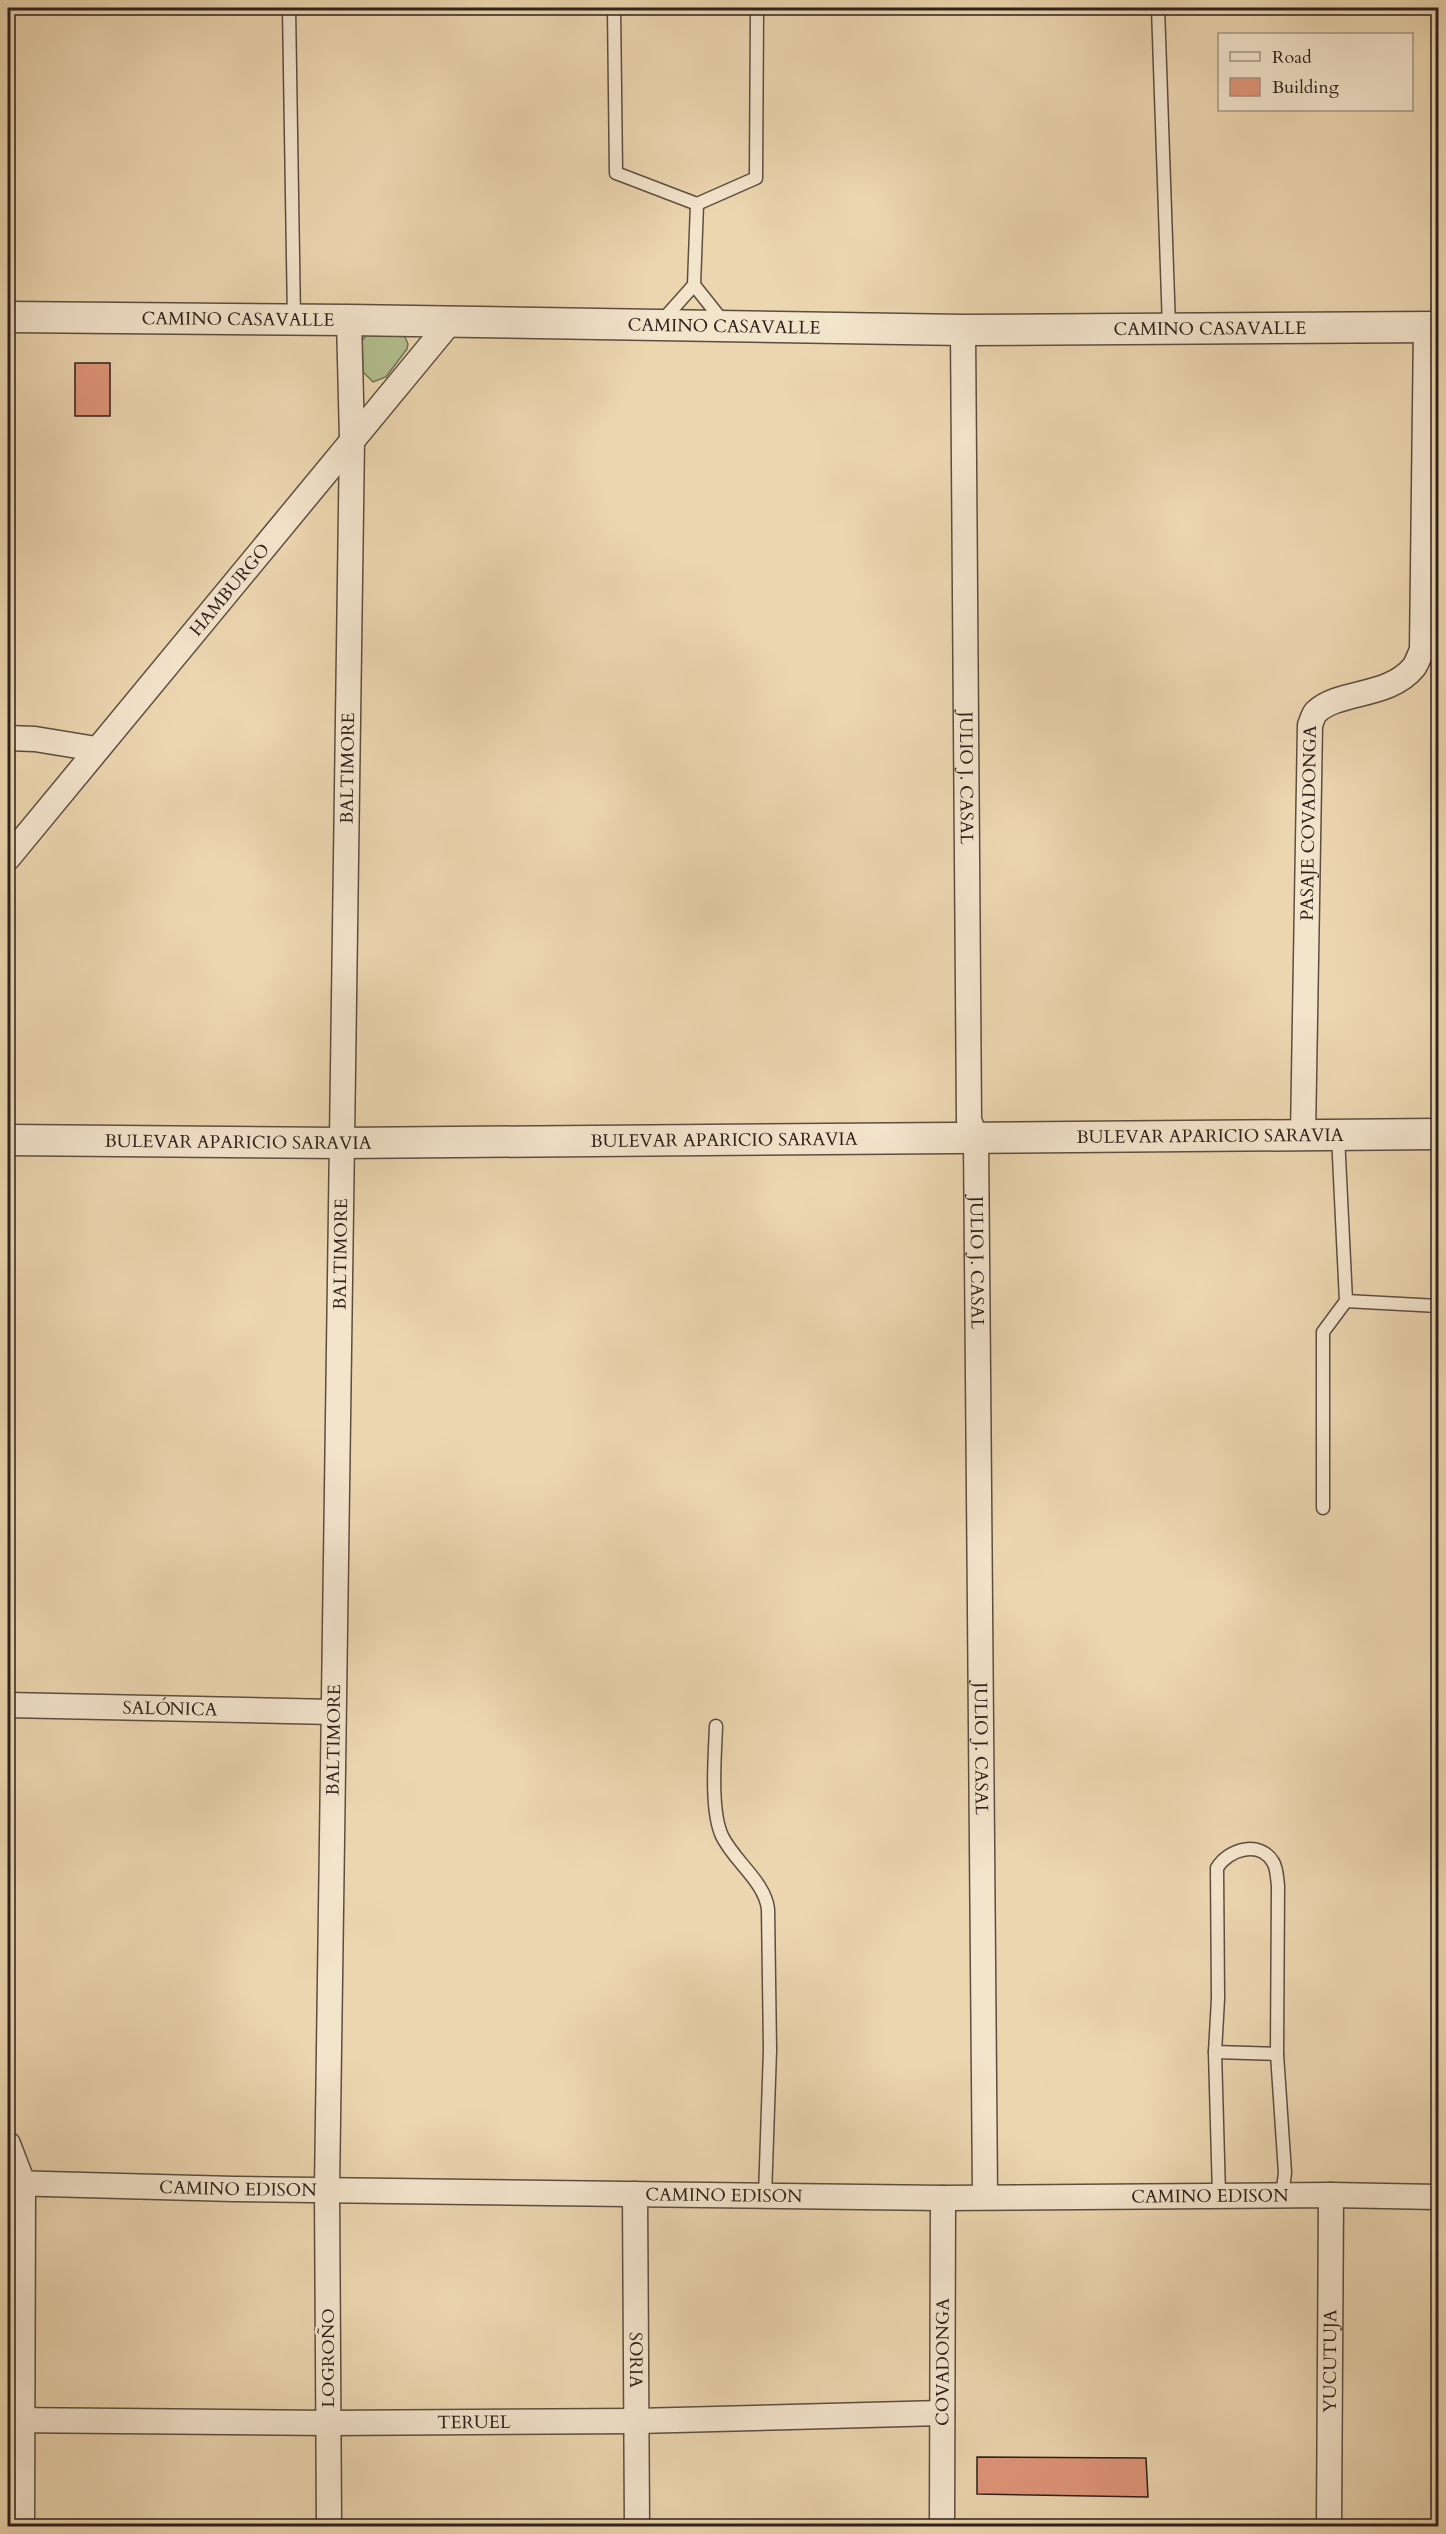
<svg xmlns="http://www.w3.org/2000/svg" width="1446" height="2534" font-family="Cardo,serif">
	<rect width="100%" height="100%" fill="#ecd6b0"/>
	<filter id="stains"><feTurbulence type="fractalNoise" baseFrequency=".00333" numOctaves="4"/><feColorMatrix values="0 0 0 0 .2 0 0 0 0 .09 0 0 0 0 .02 0 0 0 .5 -.17"/></filter>
	<radialGradient id="worn" r=".72"><stop offset=".6" stop-color="#630" stop-opacity="0"/><stop offset="1" stop-color="#630" stop-opacity=".3"/></radialGradient>
	<!-- green -->
	<polygon fill="#b3bf8e" stroke="#707055" stroke-width="1.5" points="398,333 405,337 408,344 407,349 386,377 373,382 363,372 362,341 366,335"/>
	<!-- building -->
	<g fill="#df967a" stroke="#2d211c" stroke-width="1.5">
		<rect x="75" y="363" width="35" height="53"/>
		<polygon points="977,2457 1146,2458 1148,2497 977,2494"/>
	</g>
	<g fill="none" stroke-linecap="round" stroke-linejoin="round">
		<defs>
			<g id="service">
				<polyline points="289,8 294,319"/>
				<polyline points="614,8 616,173 697,204 756,178 757,8"/>
				<polyline points="1158,8 1169,327"/>
				<polyline points="694,285 725,324"/>
				<polyline points="661,322 694,285 697,204"/>
				<polyline points="1346,1301 1438,1306"/>
				<polyline points="1323,1508 1323,1332 1346,1301 1338,1136"/>
				<path d="M716 1726C715 1755 710 1810 722 1836 734 1861 765 1882 768 1909L770 2050 765 2196"/>
				<polyline points="1215,2052 1277,2054"/>
				<path d="M1219 2195 1215 2052 1218 1999 1217 1868C1228 1849 1260 1840 1273 1862 1277 1868 1277 1878 1278 1886L1277 2054 1285 2173 1282 2195"/>
			</g>
			<g id="minor">
				<path id="s1" d="M963 330 969 1120 976 1139 985 2197"/>
				<polyline points="8,738 35,739 96,749"/>
				<path id="s2" d="M8 858 451 321"/>
				<path id="s3" d="M1303 1135 1310 725C1312 721 1313 715 1316 712 1339 690 1389 698 1414 667 1417 663 1419 656 1422 650L1426 327"/>
				<path id="s4" d="M8 1705 333 1712"/>
				<polyline points="8,2144 23,2183 22,2526"/>
				<path id="s5" d="M8 2183 234 2189 943 2198 1331 2195 1438 2197"/>
				<path id="s6" d="M635 2194 637 2526"/>
				<path id="s7" d="M8 2420 328 2423 637 2421 942 2413"/>
				<path id="s8" d="M329 2526 327 2189 352 439 349 320"/>
				<path id="s9" d="M942 2526 943 2198"/>
				<path id="s10" d="M1329 2526 1331 2195"/>
			</g>
			<g id="tertiary">
				<path id="s11" d="M8 317 349 320 963 330 1438 327"/>
				<path id="s12" d="M8 1140 342 1143 1438 1134"/>
			</g>
		</defs>
		<!-- service casing -->
		<use href="#service" stroke="#5d4e41" stroke-width="15"/>
		<!-- minor casing -->
		<use href="#minor" stroke="#5d4e41" stroke-width="27"/>
		<!-- tertiary casing -->
		<use href="#tertiary" stroke="#5d4e41" stroke-width="33"/>
		<!-- service -->
		<use href="#service" stroke="#f3e4cc" stroke-width="12"/>
		<!-- minor -->
		<use href="#minor" stroke="#f3e4cc" stroke-width="24"/>
		<!-- tertiary -->
		<use href="#tertiary" stroke="#f3e4cc" stroke-width="30"/>
	</g>
	<g text-anchor="middle" stroke-width="5" stroke-linejoin="round" paint-order="stroke">
		<!-- street labels -->
		<g font-size="18" fill="#2d211c" stroke="#f3e4cc">
			<text dy="6" stroke="none"><textPath href="#s11" startOffset="230">CAMINO CASAVALLE</textPath></text>
			<text dy="6" stroke="none"><textPath href="#s11" startOffset="716">CAMINO CASAVALLE</textPath></text>
			<text dy="6" stroke="none"><textPath href="#s11" startOffset="1202">CAMINO CASAVALLE</textPath></text>
			<text dy="6" stroke="none"><textPath href="#s2" startOffset="348">HAMBURGO</textPath></text>
			<text dy="6" stroke="none"><textPath href="#s8" startOffset="1758">BALTIMORE</textPath></text>
			<text dy="6" stroke="none"><textPath href="#s1" startOffset="448">JULIO J. CASAL</textPath></text>
			<text dy="6" stroke="none"><textPath href="#s3" startOffset="312">PASAJE COVADONGA</textPath></text>
			<text dy="6" stroke="none"><textPath href="#s12" startOffset="1202">BULEVAR APARICIO SARAVIA</textPath></text>
			<text dy="6" stroke="none"><textPath href="#s12" startOffset="716">BULEVAR APARICIO SARAVIA</textPath></text>
			<text dy="6" stroke="none"><textPath href="#s12" startOffset="230">BULEVAR APARICIO SARAVIA</textPath></text>
			<text dy="6" stroke="none"><textPath href="#s8" startOffset="1272">BALTIMORE</textPath></text>
			<text dy="6" stroke="none"><textPath href="#s1" startOffset="934">JULIO J. CASAL</textPath></text>
			<text dy="6" stroke="none"><textPath href="#s4" startOffset="162">SALÓNICA</textPath></text>
			<text dy="6" stroke="none"><textPath href="#s8" startOffset="786">BALTIMORE</textPath></text>
			<text dy="6" stroke="none"><textPath href="#s1" startOffset="1420">JULIO J. CASAL</textPath></text>
			<text dy="6" stroke="none"><textPath href="#s5" startOffset="230">CAMINO EDISON</textPath></text>
			<text dy="6" stroke="none"><textPath href="#s5" startOffset="716">CAMINO EDISON</textPath></text>
			<text dy="6" stroke="none"><textPath href="#s5" startOffset="1202">CAMINO EDISON</textPath></text>
			<text transform="translate(328 2358) rotate(-90)" y="6">LOGROÑO</text>
			<text dy="6" stroke="none"><textPath href="#s6" startOffset="166">SORIA</textPath></text>
			<text dy="6" stroke="none"><textPath href="#s10" startOffset="165">YUCUTUJA</textPath></text>
			<text dy="6" stroke="none"><textPath href="#s9" startOffset="164">COVADONGA</textPath></text>
			<text dy="6" stroke="none"><textPath href="#s7" startOffset="466">TERUEL</textPath></text>
		</g>
	</g>
	<!-- margin -->
	<rect width="1446" height="2534" fill="none" stroke="#ecd6b0" stroke-width="30"/>
	<rect x="9" y="9" width="1428" height="2516" fill="none" stroke="#2d211c" stroke-width="3"/>
	<rect x="15" y="15" width="1416" height="2504" fill="none" stroke="#2d211c" stroke-width="1.5"/>
	<!-- legend -->
	<rect x="1218" y="33" width="195" height="78" fill="#f3e4cc" stroke="#a49686" stroke-width="1.5"/>
	<rect x="1230" y="52" width="30" height="9" fill="#f3e4cc" stroke="#a49686" stroke-width="1.5"/>
	<text x="1272" y="63" font-size="18" fill="#2d211c">Road</text>
	<rect x="1230" y="78" width="30" height="18" fill="#df967a" stroke="#a49686" stroke-width="1.5"/>
	<text x="1272" y="93" font-size="18" fill="#2d211c">Building</text>
	<rect width="100%" height="100%" filter="url(#stains)"/>
	<rect width="100%" height="100%" fill="url(#worn)"/>
</svg>
